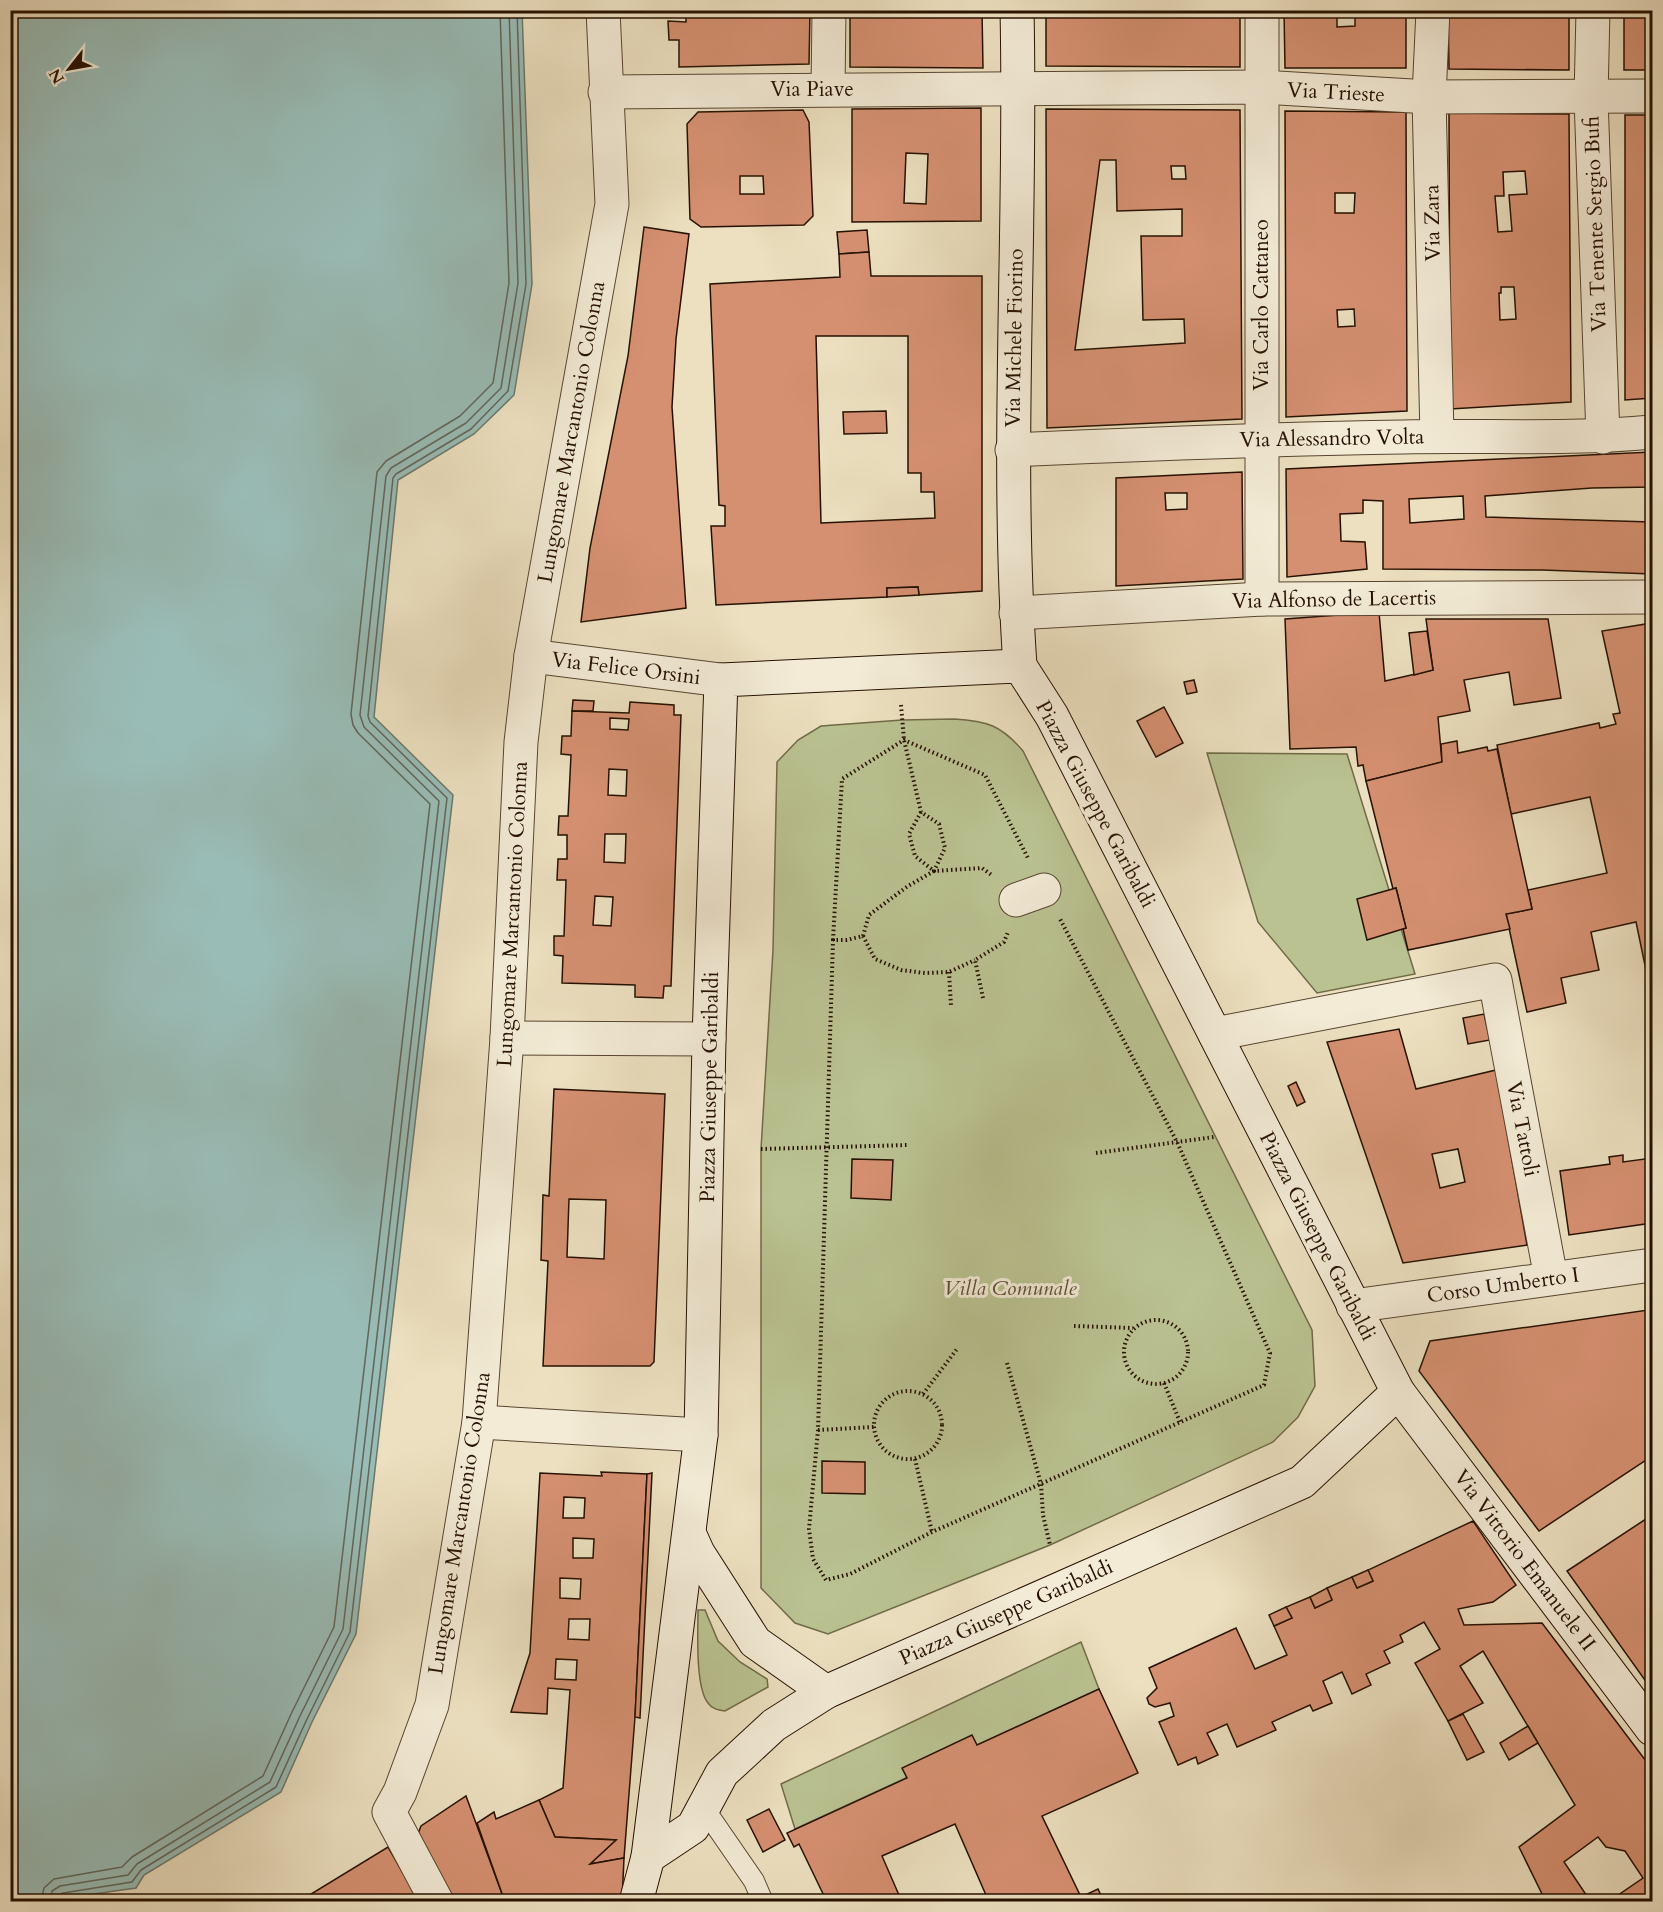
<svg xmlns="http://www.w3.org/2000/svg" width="1663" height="1912" font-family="Cardo,serif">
	<rect width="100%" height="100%" fill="#ece0c0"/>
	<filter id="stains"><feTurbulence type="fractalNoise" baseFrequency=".00333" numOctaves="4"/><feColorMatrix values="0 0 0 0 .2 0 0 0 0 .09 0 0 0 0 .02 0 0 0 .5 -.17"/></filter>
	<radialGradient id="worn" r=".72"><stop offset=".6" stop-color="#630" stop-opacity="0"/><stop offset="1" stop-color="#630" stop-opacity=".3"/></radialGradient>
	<!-- green -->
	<g fill="#bac291" stroke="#706a48" stroke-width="1.5">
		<path d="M954 719C987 721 1001 725 1023 751L1312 1330 1315 1386 1298 1417 1273 1442 1050 1545 828 1634 795 1623 761 1588V1149L773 950 777 762 798 740 821 726 902 720Z"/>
		<polygon points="1207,753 1347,754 1415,974 1317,993 1258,922"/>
		<path d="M698 1610H705L718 1641 740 1662 767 1679 768 1687 725 1711C718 1710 712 1709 708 1703 695 1687 698 1631 698 1610Z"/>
		<polygon points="1081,1642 1099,1689 795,1829 781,1784"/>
	</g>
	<!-- water -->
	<polygon fill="#99bcb6" stroke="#6b786d" stroke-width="1.5" points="11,10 522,11 532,284 514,395 474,434 398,480 374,717 453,795 356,1634 312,1722 281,1792 144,1875 136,1888 44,1901 10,1901"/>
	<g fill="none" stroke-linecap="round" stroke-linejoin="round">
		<!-- shore -->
		<g stroke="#60665b" stroke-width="1.5">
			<polyline points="41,1902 44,1888 54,1879 122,1867 132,1857 263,1776 292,1712 334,1627 430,804 358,733 353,725 351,714 377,472 386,461 460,416 493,383 509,283 500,10"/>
			<polyline points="50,1902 52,1891 60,1886 128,1875 137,1864 270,1782 300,1716 343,1629 439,801 364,727 360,715 386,476 391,468 466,423 501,388 518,283 509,10"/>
			<polyline points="57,1902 58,1896 63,1893 132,1882 141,1870 276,1787 307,1719 350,1632 447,798 370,722 368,716 393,478 396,474 471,429 508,391 526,284 517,10"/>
		</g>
	</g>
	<!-- building -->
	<g fill="#d59071" stroke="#261100" stroke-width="1.5" fill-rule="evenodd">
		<polygon points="686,10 810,10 809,64 679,67 679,40 669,40 668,21 686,22"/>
		<polygon points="850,10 982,10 983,68 850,67"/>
		<polygon points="1046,10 1240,10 1240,67 1046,66"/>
		<polygon points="1284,10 1337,10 1337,27 1355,26 1355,10 1406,10 1406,68 1285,68"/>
		<polygon points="1448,10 1491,10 1491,16 1527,17 1527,10 1569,10 1569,70 1449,69"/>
		<rect x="1624" y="10" width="28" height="60"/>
		<path d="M981 108V221L852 222V109ZM906 153 928 154 926 204 904 203Z"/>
		<path d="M1046 109 1240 110 1242 419 1047 428ZM1100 160H1116L1117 211 1182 209V236H1141L1143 320 1184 319 1185 343 1075 350ZM1171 166H1185L1186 179H1172Z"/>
		<path d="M803 110 809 122 813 216 804 225 701 227 690 219 687 124 698 112ZM740 176H763L764 194H740Z"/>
		<path d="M1285 111 1406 112 1407 411 1286 417ZM1335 193H1355L1354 213H1335ZM1354 309 1355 326 1338 327 1337 310Z"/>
		<path d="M1449 113 1569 114 1571 402 1450 409ZM1525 171 1527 194 1509 195 1512 231 1498 232 1495 196H1504L1503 172ZM1501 287H1514L1516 319 1500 320 1499 293H1501Z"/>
		<polygon points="1625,115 1652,115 1652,398 1625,400"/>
		<polygon points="644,227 689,234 676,339 672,407 686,608 581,622 590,548 628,356"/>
		<polygon points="867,230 869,252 839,254 837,232"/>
		<path d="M869 252 871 276H982V591L919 595 918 587 887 588V597L716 605 711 526H725V506L719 505 710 284 840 277 839 254ZM816 336H908V473H921V492H934L935 518 821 523Z"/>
		<polygon points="886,411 887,433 844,434 843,412"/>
		<path d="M1652 452V487L1592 488 1485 496 1486 517 1652 522V574L1542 570 1383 569V501L1363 500V513L1340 514 1341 541 1365 542 1367 569 1287 577 1286 469ZM1463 496 1464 519 1410 523 1409 499Z"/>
		<path d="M1242 472 1243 579 1116 586V478ZM1165 493H1187V509L1166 510Z"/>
		<polygon points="918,587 919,595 887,597 887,588"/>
		<polygon points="1379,612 1385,681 1433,670 1426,619 1548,619 1561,698 1514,705 1509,672 1464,680 1470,711 1438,717 1442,762 1366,781 1363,765 1358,766 1356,747 1290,749 1285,619"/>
		<polygon points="1652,623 1652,999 1636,922 1591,932 1599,970 1561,978 1566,1003 1527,1012 1506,914 1532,909 1528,890 1607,873 1590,797 1511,814 1497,745 1599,723 1600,728 1616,724 1613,714 1620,713 1602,631"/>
		<polygon points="1427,631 1433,670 1414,675 1409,633"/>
		<polygon points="1194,680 1197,692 1187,694 1184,682"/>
		<polygon points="573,700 594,701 593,711 572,711"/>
		<path d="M630 702 674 705V715H681L671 986H664L663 998 635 997V985L562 983 563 956 554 955V936H564L566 880H557L558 859H567V835H558L559 816H568L571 755 561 754 562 736H571L572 711 629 713ZM610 718 629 719 628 730 610 729ZM609 769 627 770 626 796 608 795ZM605 834H626L625 863 604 862ZM595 896 613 897 611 926 593 925Z"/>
		<polygon points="1164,707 1183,743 1156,757 1137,721"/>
		<polygon points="1457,741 1458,753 1487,747 1488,751 1497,749 1532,909 1506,914 1510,929 1408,950 1403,929 1406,928 1396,888 1393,889 1366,781 1442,762 1441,744"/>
		<polygon points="1396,888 1406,928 1367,940 1357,899"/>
		<polygon points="1484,1014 1490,1040 1468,1044 1463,1018"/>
		<path d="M1399 1029 1416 1089 1496 1070 1527 1245 1403 1263 1327 1042ZM1458 1149 1465 1182 1440 1188 1432 1154Z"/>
		<polygon points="1296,1082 1305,1102 1297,1106 1288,1086"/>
		<path d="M554 1089 665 1094 654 1362 650 1366H543L548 1261 541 1260 543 1195 549 1196ZM569 1199 606 1200 604 1259 567 1257Z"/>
		<polygon points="1623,1155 1623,1162 1652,1158 1652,1223 1569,1235 1560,1171 1610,1164 1609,1157"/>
		<polygon points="852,1159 893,1160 891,1200 851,1198"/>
		<polygon points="1652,1309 1652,1327 1650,1329 1648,1310"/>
		<polygon points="1648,1310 1650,1329 1652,1327 1652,1456 1539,1531 1419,1371 1430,1341"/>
		<polygon points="822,1461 865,1462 865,1494 822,1493"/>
		<path d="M601 1472 647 1474 635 1717 624 1858 590 1864 616 1840 555 1837 539 1800 563 1788 570 1690 548 1688 547 1714 511 1712 530 1653 540 1473 602 1476ZM564 1497 585 1498 584 1518H563ZM573 1538 594 1539 593 1558H573ZM560 1578 581 1579 580 1599 560 1598ZM569 1619H590L589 1640 568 1639ZM556 1659 577 1660 576 1680 555 1679Z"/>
		<polygon points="652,1473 640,1718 635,1717 647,1474"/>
		<polygon points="1652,1515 1652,1690 1567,1571"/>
		<polygon points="1473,1521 1516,1585 1493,1602 1458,1609 1464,1625 1542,1623 1652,1769 1652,1902 1608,1902 1643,1878 1625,1851 1606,1847 1598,1837 1564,1862 1591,1902 1546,1902 1519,1847 1575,1805 1483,1651 1460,1666 1483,1703 1448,1721 1415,1663 1440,1649 1424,1622 1400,1635 1403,1642 1384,1651 1390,1663 1366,1674 1371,1685 1352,1694 1342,1672 1323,1681 1332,1703 1313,1711 1310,1705 1272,1722 1276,1730 1237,1747 1227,1724 1207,1733 1218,1755 1198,1764 1196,1757 1178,1765 1159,1722 1174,1716 1170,1703 1155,1707 1149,1704 1147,1698 1157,1688 1149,1668 1236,1628 1255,1669 1287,1655 1274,1626 1292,1618 1286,1607 1310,1597 1315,1608 1332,1600 1327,1588 1352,1577 1357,1588 1373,1581 1368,1570"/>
		<polygon points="1368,1570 1373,1581 1357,1588 1352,1577"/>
		<polygon points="1327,1588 1332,1600 1315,1608 1310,1597"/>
		<polygon points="1286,1607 1292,1618 1274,1626 1269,1615"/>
		<polygon points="1099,1689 1138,1773 1042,1816 1081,1897 1098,1889 1104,1902 989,1902 955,1824 882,1856 902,1902 827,1902 799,1844 794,1847 787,1833 907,1778 902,1768 972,1735 977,1745"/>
		<polygon points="1463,1714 1484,1752 1467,1760 1448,1721"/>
		<polygon points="1528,1726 1538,1743 1509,1760 1500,1743"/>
		<polygon points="466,1796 505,1902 451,1902 416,1839 421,1826"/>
		<polygon points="539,1800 555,1837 616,1840 590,1864 624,1858 622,1902 505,1902 477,1823 494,1812 496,1819"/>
		<polygon points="769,1809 785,1840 763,1852 747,1820"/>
		<polygon points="388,1847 420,1902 298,1902"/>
	</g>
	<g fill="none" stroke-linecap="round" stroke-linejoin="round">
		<defs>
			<polyline id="lane" points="703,1807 754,1881 763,1902"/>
			<g id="street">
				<polyline points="1262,10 1262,599"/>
				<polyline points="1433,10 1429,97 1437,436"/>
				<polyline points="1593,10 1591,98 1603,437"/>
				<polyline points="828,89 829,10"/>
				<polyline points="605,92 1261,87 1429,97 1652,96"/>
				<path d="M1012 450C1142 444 1272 439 1403 437 1486 435 1569 440 1652 432"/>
				<polyline points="1016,613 1262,599 1652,597"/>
				<polyline points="531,656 721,680"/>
				<polyline points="1016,900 1044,890"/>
				<polyline points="1215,1034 1495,980 1551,1278"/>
				<polyline points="507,1038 709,1039"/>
				<polyline points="1353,1306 1652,1265"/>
				<polyline points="479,1422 701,1435"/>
				<polyline points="437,1902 389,1812 400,1792 432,1705 479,1422 507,1038 521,742 531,656 612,204 603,10"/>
			</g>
			<g id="secondary">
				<path d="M1017 10C1022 229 1005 448 1020 666"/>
				<polyline points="690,1535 698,1553 755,1642 826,1692"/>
				<polyline points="648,1857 693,1827 722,1773 774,1725 826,1692 1302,1482 1398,1392"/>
				<polyline points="636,1902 648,1857 701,1435 709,1039 721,680 1020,666 1052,716 1398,1392 1652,1729"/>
			</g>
		</defs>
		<!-- lane casing -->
		<use href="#lane" stroke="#584530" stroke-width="22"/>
		<!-- street casing -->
		<use href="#street" stroke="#584530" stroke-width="35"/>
		<!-- secondary casing -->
		<use href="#secondary" stroke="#261100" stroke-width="35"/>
		<!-- path -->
		<g stroke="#261100" stroke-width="4" stroke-dasharray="1.5 3" stroke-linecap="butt">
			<polyline points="901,705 904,740 921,812 939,824 945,848 934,871 982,868 993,876"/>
			<polyline points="921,812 909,834 915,856 934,871 908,886 869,915 863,936 847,940 833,940 818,1430 809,1529 813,1559 826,1580 850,1574 932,1532 1264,1385 1270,1353 1177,1142 1060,919"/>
			<polyline points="863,936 875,959 901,970 925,973 949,972 975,960"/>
			<polyline points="833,940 842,779 904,740 985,775 1029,860"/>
			<polyline points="949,972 951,1006"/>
			<polyline points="983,998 975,960 1004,942 1008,932"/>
			<polyline points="761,1149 909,1145"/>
			<polyline points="1096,1153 1214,1137"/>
			<circle cx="1156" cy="1352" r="32"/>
			<polyline points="1074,1326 1133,1328"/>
			<polyline points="1007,1363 1041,1484 1043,1515 1050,1545"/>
			<polyline points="1164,1383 1180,1422"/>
			<circle cx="908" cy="1425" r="34"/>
			<polyline points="923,1394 957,1349"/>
			<polyline points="818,1430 874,1427"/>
			<polyline points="915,1459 932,1532"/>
		</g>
		<!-- lane -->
		<use href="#lane" stroke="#f3ebd6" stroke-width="20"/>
		<!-- street -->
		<use href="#street" stroke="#f3ebd6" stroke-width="33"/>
		<!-- secondary -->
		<use href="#secondary" stroke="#f3ebd6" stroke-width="33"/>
	</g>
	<g text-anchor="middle" stroke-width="6" stroke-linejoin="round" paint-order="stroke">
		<!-- street labels -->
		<g font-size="21" fill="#261100" stroke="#f3ebd6">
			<text x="812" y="96">Via Piave</text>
			<text transform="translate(1336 92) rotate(3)" y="7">Via Trieste</text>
			<text transform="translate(1432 223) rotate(-91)" y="7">Via Zara</text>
			<text transform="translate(1595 224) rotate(-92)" y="7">Via Tenente Sergio Bufi</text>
			<text transform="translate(1261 305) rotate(-90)" y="7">Via Carlo Cattaneo</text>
			<text transform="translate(1014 338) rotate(-89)" y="7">Via Michele Fiorino</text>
			<text transform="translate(571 432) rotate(-80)" y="7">Lungomare Marcantonio Colonna</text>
			<text transform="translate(1332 438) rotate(-1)" y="7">Via Alessandro Volta</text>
			<text transform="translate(1334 599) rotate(-1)" y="7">Via Alfonso de Lacertis</text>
			<text transform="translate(626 668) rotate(7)" y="7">Via Felice Orsini</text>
			<text transform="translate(1096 804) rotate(62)" y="7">Piazza Giuseppe Garibaldi</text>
			<text transform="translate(512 914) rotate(-87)" y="7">Lungomare Marcantonio Colonna</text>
			<text transform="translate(709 1087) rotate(-89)" y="7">Piazza Giuseppe Garibaldi</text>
			<text transform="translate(1523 1129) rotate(79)" y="7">Via Tattoli</text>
			<text transform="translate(1318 1236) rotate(63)" y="7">Piazza Giuseppe Garibaldi</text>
			<text transform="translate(1503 1285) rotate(-8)" y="7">Corso Umberto I</text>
			<text transform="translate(459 1523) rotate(-81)" y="7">Lungomare Marcantonio Colonna</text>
			<text transform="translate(1525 1560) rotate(53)" y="7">Via Vittorio Emanuele II</text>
			<text transform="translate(1006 1612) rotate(-24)" y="7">Piazza Giuseppe Garibaldi</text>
		</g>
		<!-- park labels -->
		<g font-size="21" font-style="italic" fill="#5a4f33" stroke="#f3ebd6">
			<text x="1010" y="1295">Villa Comunale</text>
		</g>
	</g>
	<!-- margin -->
	<rect width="1663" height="1912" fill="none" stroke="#ece0c0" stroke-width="36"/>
	<rect x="12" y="12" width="1639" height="1888" fill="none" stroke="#261100" stroke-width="3"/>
	<rect x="18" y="18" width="1627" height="1876" fill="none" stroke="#261100" stroke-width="1.5"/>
	<!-- north arrow -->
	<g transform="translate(69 69) rotate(239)" stroke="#f3ebd6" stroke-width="4.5" paint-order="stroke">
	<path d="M0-4.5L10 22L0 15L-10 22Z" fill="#261100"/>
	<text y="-9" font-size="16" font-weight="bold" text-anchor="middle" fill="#261100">N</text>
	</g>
	<rect width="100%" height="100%" filter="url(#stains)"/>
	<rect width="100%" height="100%" fill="url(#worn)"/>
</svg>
